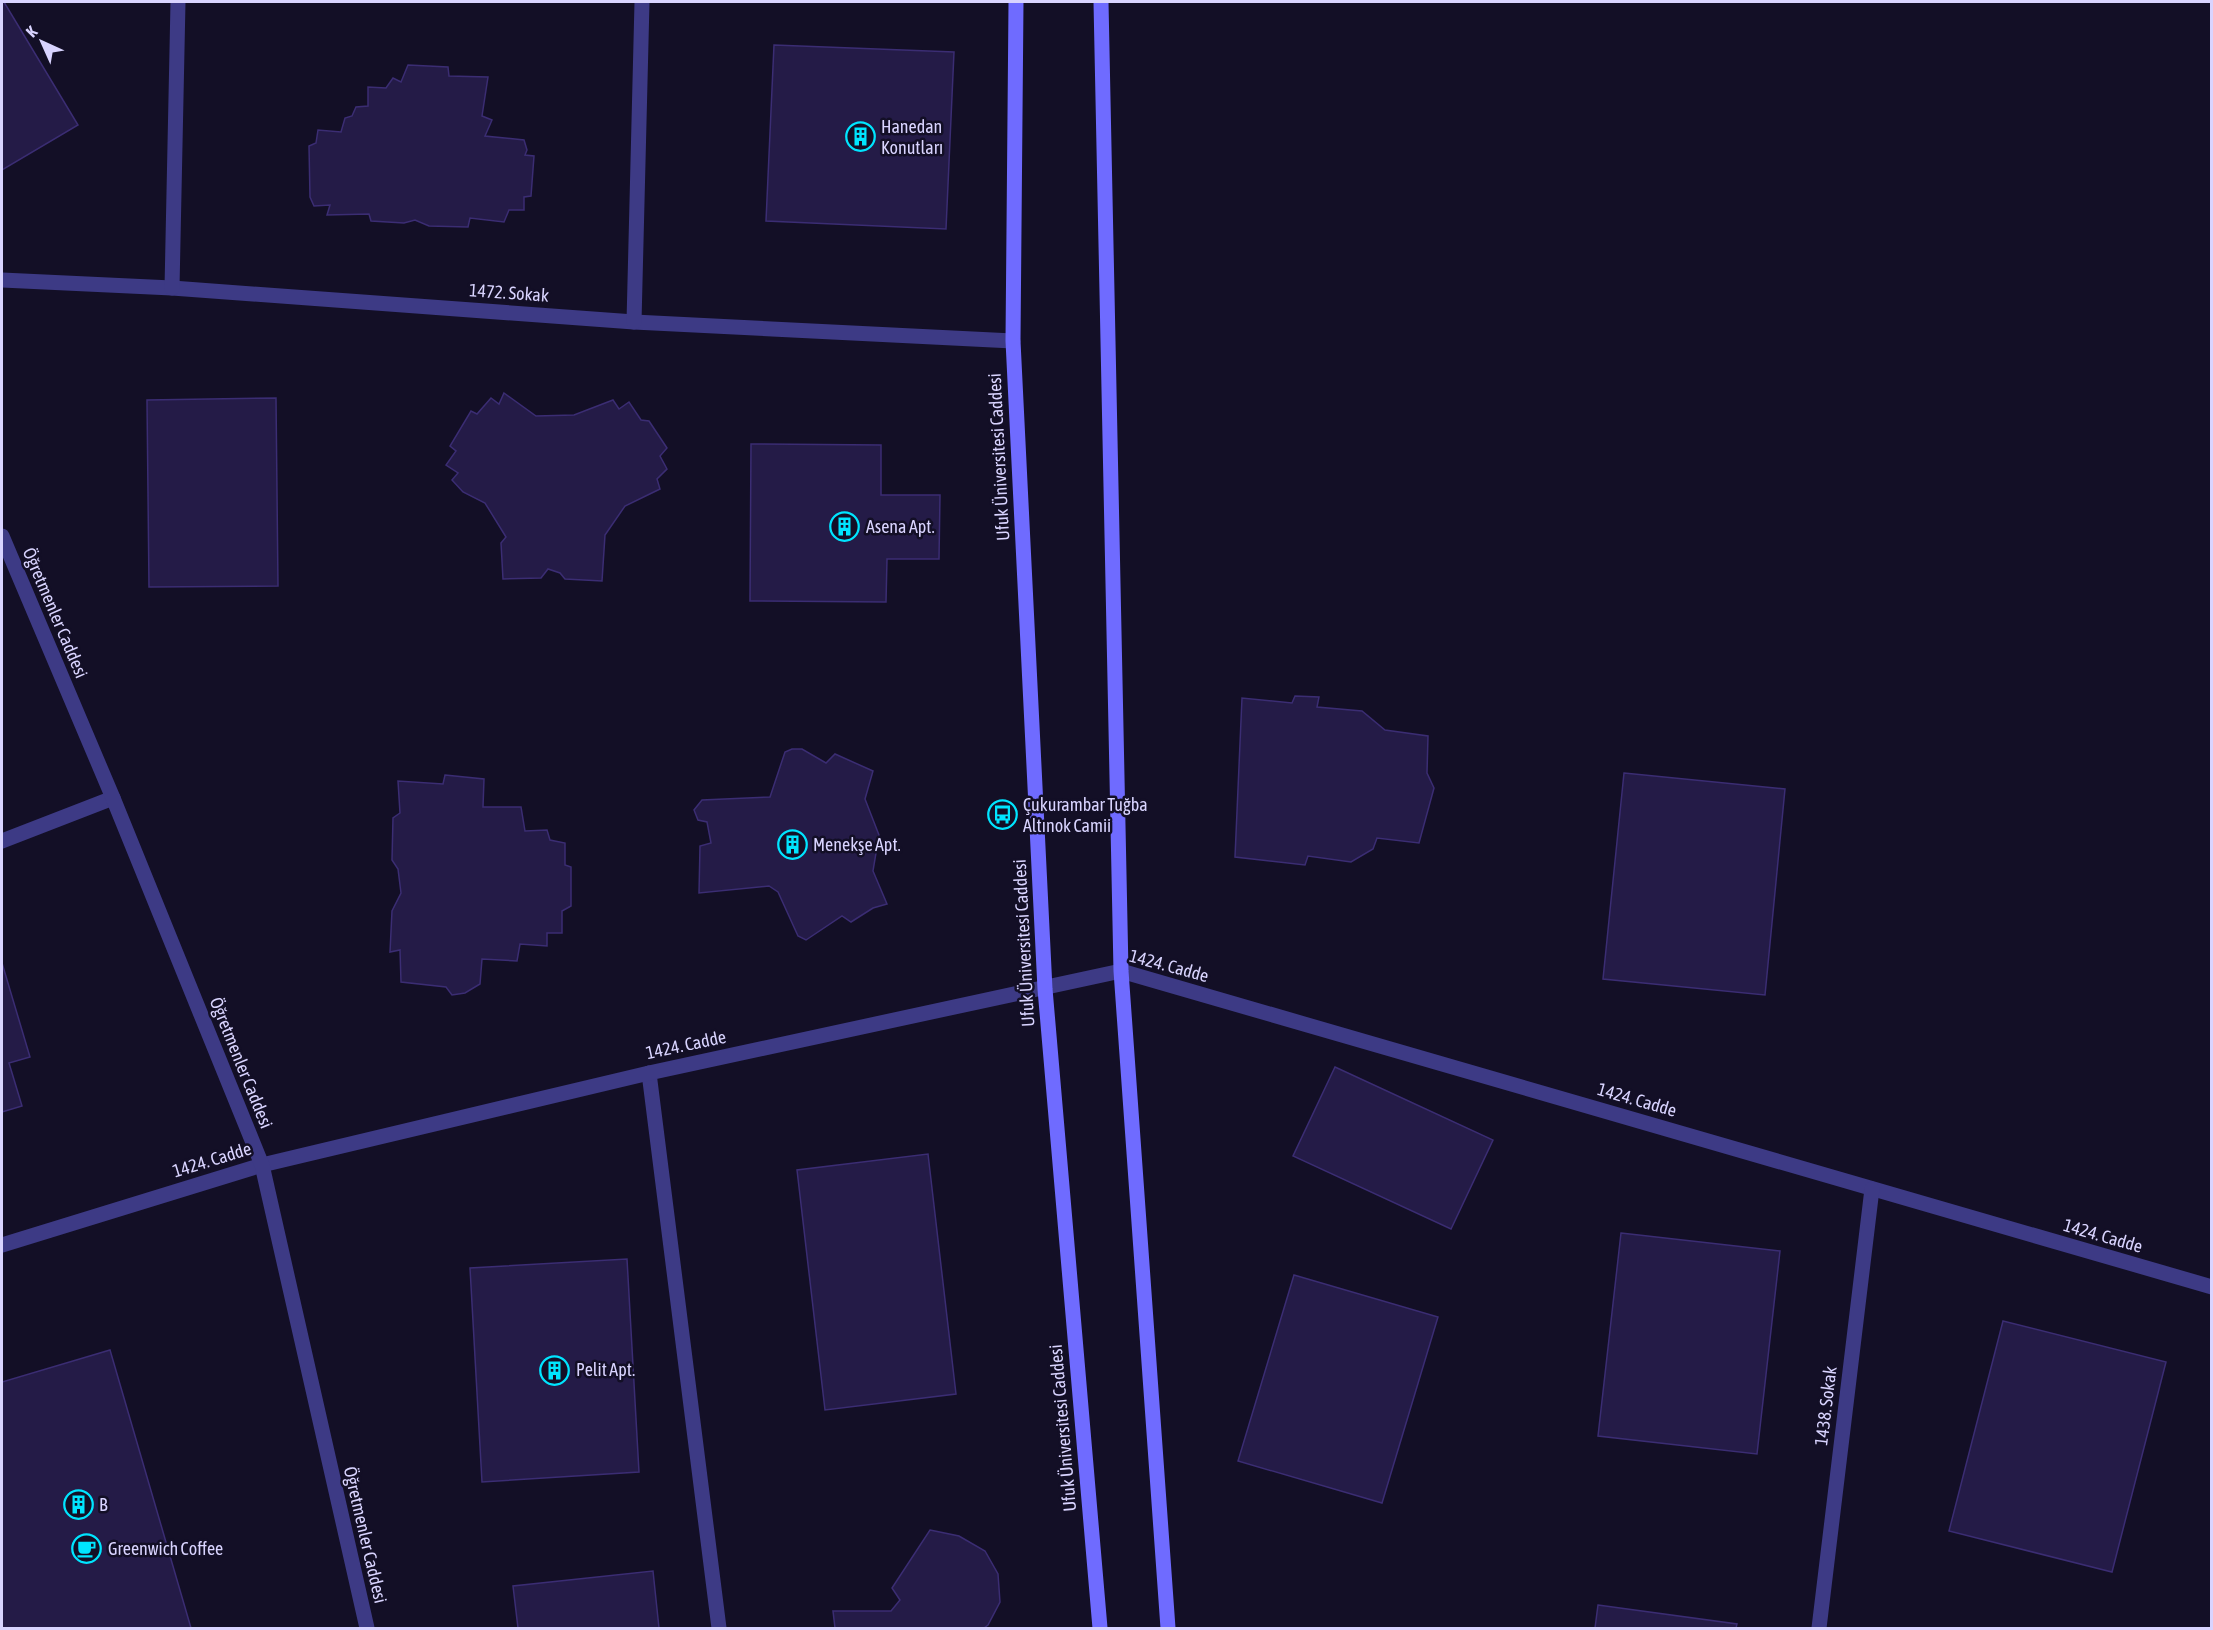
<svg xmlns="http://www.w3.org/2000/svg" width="2213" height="1630" font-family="'Asap Condensed',sans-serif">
	<rect width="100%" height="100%" fill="#130f26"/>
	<!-- building -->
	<g fill="#241b47" stroke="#3b2d73" stroke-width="1.5">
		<polygon points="2,2 4,2 78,125 2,170"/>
		<polygon points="774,45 954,52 946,229 766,221"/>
		<polygon points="408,65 448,67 449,76 488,77 482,116 492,120 485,136 524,140 527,150 525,155 534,156 531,196 524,197 524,210 509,210 504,222 470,218 468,227 429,226 415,220 404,223 371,221 369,214 327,215 330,205 314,206 310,197 309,146 316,143 318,130 341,132 345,118 352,116 356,107 368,106 368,87 386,88 393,78 401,82"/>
		<polygon points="504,393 536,416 574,415 613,400 619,409 629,402 641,420 649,421 667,448 660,456 667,469 657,479 660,489 625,506 605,535 602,581 565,579 560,573 548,569 541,578 503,579 501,543 506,537 485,503 463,492 452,480 458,473 446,465 456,451 450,446 471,411 477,414 491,398 499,404"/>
		<polygon points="276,398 278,586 149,587 147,400"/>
		<polygon points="751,444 881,445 881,495 940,495 939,559 887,559 886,602 750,601"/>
		<polygon points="1295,696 1319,697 1317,707 1362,711 1385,730 1428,736 1427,773 1434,788 1419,843 1377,838 1373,849 1351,862 1308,856 1305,865 1235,857 1242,698 1292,703"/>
		<polygon points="792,749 802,749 826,763 835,754 873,771 865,799 879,835 873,871 887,904 873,908 851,922 842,916 806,940 798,936 778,892 769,886 699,893 700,846 711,843 707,822 698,820 694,810 702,800 770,797 785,752"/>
		<polygon points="1624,773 1785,789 1765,995 1603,979"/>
		<polygon points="445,775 484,779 483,807 521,807 525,831 547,830 550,840 565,843 565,865 571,867 571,906 562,911 562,933 547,933 547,946 520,944 517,961 482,959 480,984 465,993 452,995 446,987 401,982 400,950 390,952 392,911 401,893 398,869 392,860 393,818 400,813 398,781 443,784"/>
		<polygon points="2,963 30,1057 9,1063 22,1106 2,1112"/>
		<polygon points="1335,1067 1493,1140 1451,1229 1293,1156"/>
		<polygon points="928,1154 956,1394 825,1410 797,1170"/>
		<polygon points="1621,1233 1780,1251 1757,1454 1598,1436"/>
		<polygon points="627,1259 639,1472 482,1482 470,1268"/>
		<polygon points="1294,1275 1438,1317 1382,1503 1238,1461"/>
		<polygon points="2003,1321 2166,1362 2112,1572 1949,1531"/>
		<polygon points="110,1350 191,1628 2,1628 2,1382"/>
		<polygon points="930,1530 959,1536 985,1551 998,1574 1000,1602 988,1625 984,1628 835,1628 833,1611 891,1611 900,1600 892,1588"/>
		<polygon points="653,1571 659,1628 518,1628 513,1586"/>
		<polygon points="1598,1605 1737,1624 1736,1628 1595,1628"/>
	</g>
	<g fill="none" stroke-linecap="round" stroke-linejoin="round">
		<!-- minor -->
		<g stroke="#3d3a85" stroke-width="15">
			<polyline points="2,280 172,288 634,322 1013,341"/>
			<polyline points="172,288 178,2"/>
			<polyline points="634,322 642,2"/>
			<polyline points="2,841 113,798"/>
			<polyline points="649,1073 719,1628"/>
			<polyline points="2,1245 262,1165 649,1073 1121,971 2212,1287"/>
			<polyline points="1819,1628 1872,1189"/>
		</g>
		<!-- tertiary -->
		<polyline stroke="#3d3a85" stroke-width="15" points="2,536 113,798 262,1165 367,1628"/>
		<!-- secondary -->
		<g stroke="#6f6bff" stroke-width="15">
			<polyline points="1016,2 1013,341 1045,989 1100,1628"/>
			<polyline points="1101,2 1121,971 1168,1628"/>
		</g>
	</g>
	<!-- icons -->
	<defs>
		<symbol id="building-ring" viewBox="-11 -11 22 22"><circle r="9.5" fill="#130f26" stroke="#00e5ff" stroke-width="1.5"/><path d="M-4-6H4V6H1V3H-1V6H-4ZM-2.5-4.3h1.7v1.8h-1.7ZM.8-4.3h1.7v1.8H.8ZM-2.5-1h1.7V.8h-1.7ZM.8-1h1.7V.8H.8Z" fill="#00e5ff"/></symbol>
		<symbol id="bus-ring" viewBox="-11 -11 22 22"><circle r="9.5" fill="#130f26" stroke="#00e5ff" stroke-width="1.5"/><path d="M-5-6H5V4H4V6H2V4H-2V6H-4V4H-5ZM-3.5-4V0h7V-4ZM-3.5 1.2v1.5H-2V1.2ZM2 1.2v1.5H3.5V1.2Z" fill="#00e5ff"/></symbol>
		<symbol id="cafe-ring" viewBox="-11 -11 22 22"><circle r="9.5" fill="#130f26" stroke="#00e5ff" stroke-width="1.5"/><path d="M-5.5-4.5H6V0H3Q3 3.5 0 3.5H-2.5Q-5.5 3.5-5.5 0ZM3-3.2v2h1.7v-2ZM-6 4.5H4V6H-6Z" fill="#00e5ff"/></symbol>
	</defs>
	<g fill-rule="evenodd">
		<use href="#building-ring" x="844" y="120" width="33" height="33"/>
		<use href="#building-ring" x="828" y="510" width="33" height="33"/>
		<use href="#bus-ring" x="986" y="798" width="33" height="33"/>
		<use href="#building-ring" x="776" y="828" width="33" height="33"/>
		<use href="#building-ring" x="538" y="1354" width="33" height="33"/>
		<use href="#building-ring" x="62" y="1488" width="33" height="33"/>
		<use href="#cafe-ring" x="70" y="1532" width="33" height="33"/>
	</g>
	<g text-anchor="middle" stroke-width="5" stroke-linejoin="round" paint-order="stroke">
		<!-- poi labels -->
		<g font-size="18" fill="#d9d4ff" stroke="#130f26" text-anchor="start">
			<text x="881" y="133">Hanedan<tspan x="881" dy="21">Konutları</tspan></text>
			<text x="866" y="533">Asena Apt.</text>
			<text x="1023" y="811">Çukurambar Tuğba<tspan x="1023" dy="21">Altınok Camii</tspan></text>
			<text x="813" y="851">Menekşe Apt.</text>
			<text x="576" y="1376">Pelit Apt.</text>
			<text x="99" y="1511">B</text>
			<text x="108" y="1555">Greenwich Coffee</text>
		</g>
		<!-- street labels -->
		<g font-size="18" fill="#d9d4ff" stroke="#130f26">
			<text transform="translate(509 293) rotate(4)" y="6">1472. Sokak</text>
			<text transform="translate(999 457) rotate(-93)" y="6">Ufuk Üniversitesi Caddesi</text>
			<text transform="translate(55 613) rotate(67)" y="6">Öğretmenler Caddesi</text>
			<text transform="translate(1024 943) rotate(-93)" y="6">Ufuk Üniversitesi Caddesi</text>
			<text transform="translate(1169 966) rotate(15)" y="6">1424. Cadde</text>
			<text transform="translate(686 1045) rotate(-12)" y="6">1424. Cadde</text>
			<text transform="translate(241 1063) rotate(68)" y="6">Öğretmenler Caddesi</text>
			<text transform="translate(1637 1100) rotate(16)" y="6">1424. Cadde</text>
			<text transform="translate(212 1160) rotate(-17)" y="6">1424. Cadde</text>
			<text transform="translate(2103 1236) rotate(16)" y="6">1424. Cadde</text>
			<text transform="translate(1826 1406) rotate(-83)" y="6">1438. Sokak</text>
			<text transform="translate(1063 1428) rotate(-95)" y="6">Ufuk Üniversitesi Caddesi</text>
			<text transform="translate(365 1535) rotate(77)" y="6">Öğretmenler Caddesi</text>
		</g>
	</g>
	<!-- border -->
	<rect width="2213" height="1630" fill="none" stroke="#d9d4ff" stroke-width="6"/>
	<!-- north arrow -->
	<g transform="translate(42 42) rotate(315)" stroke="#130f26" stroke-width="4.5" paint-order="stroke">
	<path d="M0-4.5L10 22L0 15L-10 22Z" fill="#d9d4ff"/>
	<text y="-9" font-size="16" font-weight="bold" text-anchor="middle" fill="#d9d4ff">K</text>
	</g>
</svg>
